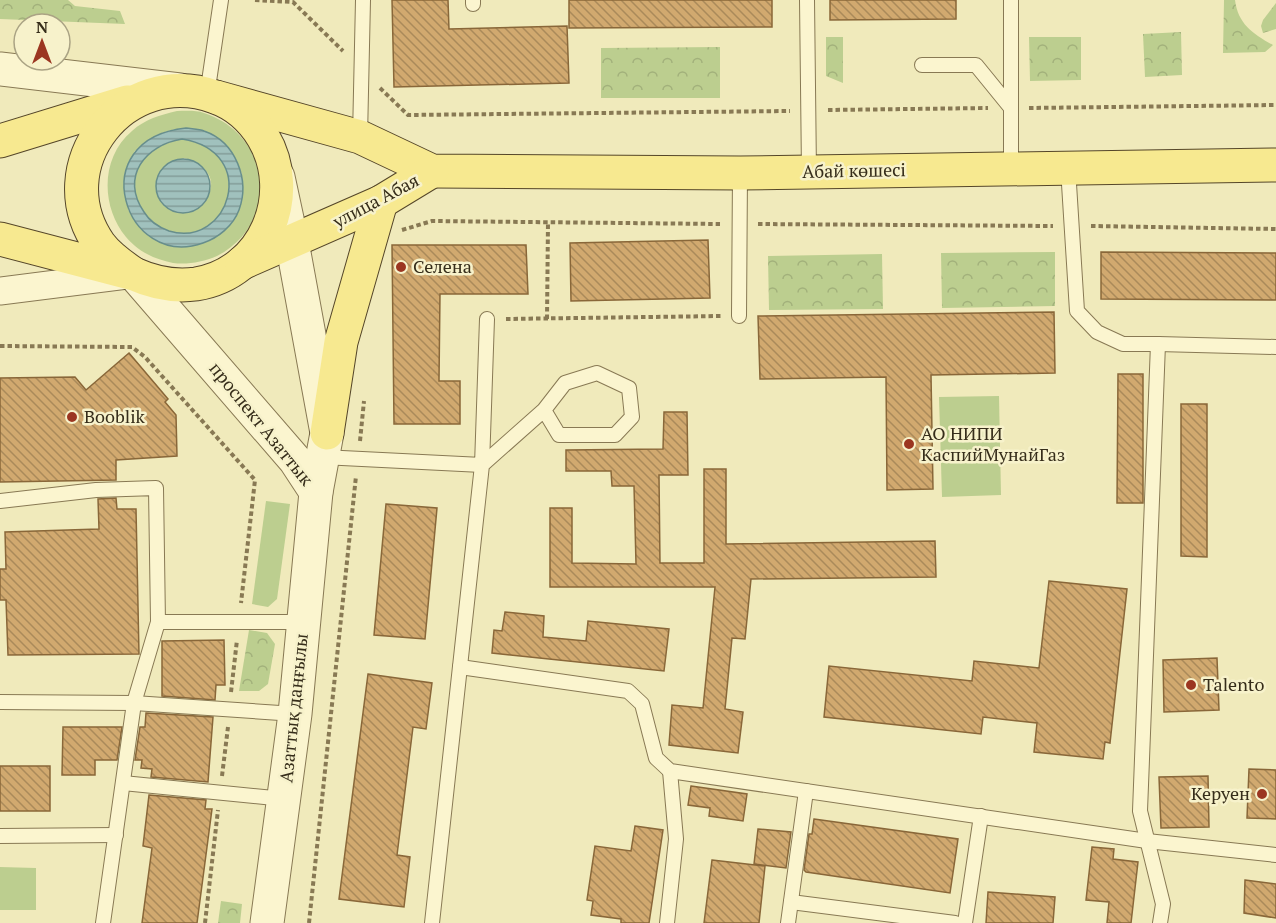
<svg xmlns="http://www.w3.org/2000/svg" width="1276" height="923" font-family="'PT Serif',serif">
	<defs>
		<pattern id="forest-crowns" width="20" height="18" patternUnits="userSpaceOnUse" patternTransform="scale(1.5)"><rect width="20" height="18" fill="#bcce8f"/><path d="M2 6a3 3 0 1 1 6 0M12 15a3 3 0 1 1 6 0" fill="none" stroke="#a2b17b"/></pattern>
		<pattern id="water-rules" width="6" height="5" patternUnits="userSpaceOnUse" patternTransform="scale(1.5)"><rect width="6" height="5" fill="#a0c1bd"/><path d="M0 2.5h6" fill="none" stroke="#839d99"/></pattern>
		<pattern id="building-back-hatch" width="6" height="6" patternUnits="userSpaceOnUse" patternTransform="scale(1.5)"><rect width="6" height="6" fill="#d1a96f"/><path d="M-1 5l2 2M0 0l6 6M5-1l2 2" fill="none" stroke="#aa8a5a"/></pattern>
	</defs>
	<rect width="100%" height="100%" fill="#f0eabb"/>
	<!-- green -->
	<g fill="#bcce8f" fill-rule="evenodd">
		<path d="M177 111C185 111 196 110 204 113 272 135 281 223 217 256 203 262 187 265 173 263 154 259 139 252 126 237 101 207 100 158 132 131 145 119 160 115 177 111ZM186 128C218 134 230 145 242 174L212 240 174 247 128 210 134 152C152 136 162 130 186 128Z"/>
		<path d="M182 139C261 152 229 249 169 231 159 227 150 222 144 212 120 177 145 146 182 139ZM184 158C197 161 216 173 210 190 208 194 204 198 201 201 189 217 177 216 162 203Z"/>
		<polygon points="999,396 1001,495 942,497 939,397"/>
		<polygon points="266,501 290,504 277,599 268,607 252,604"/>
		<polygon points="0,867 36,868 36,910 0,910"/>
	</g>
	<!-- forest -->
	<g fill="url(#forest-crowns)">
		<polygon points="0,0 68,0 75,6 120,11 125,24 0,19"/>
		<path d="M1224 0H1235C1238 24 1253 34 1273 45L1265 52 1223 53Z"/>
		<polygon points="1276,3 1276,29 1263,33 1261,26 1263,20"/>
		<polygon points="1181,32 1182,75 1145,77 1143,34"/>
		<polygon points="826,37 843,37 843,83 826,76"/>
		<polygon points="1029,37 1081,37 1081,80 1030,81"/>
		<polygon points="720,47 720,98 601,98 601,48"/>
		<polygon points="1055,252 1055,306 942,308 941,253"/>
		<polygon points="882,254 883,309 769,310 768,256"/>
		<polygon points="249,630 267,633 275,644 268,684 259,691 239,691"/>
		<polygon points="221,901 242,904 240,923 218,923"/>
	</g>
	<!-- water -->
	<g fill="url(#water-rules)" stroke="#678e8c" stroke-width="1.5" fill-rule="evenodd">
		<path d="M186 128C192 129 199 129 204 131 236 142 250 180 239 210 233 226 218 238 203 243 125 271 81 139 186 128ZM182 139C261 152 229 249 169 231 158 227 150 222 144 212 120 177 145 145 182 139Z"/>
		<circle cx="183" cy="186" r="27"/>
	</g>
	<!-- building -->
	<g fill="url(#building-back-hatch)" stroke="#896739" stroke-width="1.5">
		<polygon points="392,0 448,0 449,29 567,26 569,83 394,87"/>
		<polygon points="569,0 772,0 772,27 569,28"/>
		<polygon points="830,0 956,0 956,19 830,20"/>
		<polygon points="708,240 710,298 571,301 570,243"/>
		<polygon points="392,245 526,245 528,294 440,294 439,381 460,381 460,424 394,424"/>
		<polygon points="1101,252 1276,253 1276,300 1101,299"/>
		<polygon points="1054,312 1055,373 931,375 933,489 887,490 886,377 760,379 758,316"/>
		<polygon points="129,353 168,399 165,402 176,415 177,456 116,460 116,480 0,482 0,378 75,377 86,390"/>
		<polygon points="1118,374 1143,374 1143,503 1117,503"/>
		<polygon points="1181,404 1207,404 1207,557 1181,556"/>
		<polygon points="664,412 687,412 688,475 659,475 660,563 704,563 704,469 726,469 726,544 935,541 936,577 751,579 745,639 732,638 725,709 743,712 738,753 669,745 672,705 703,708 715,587 550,587 550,508 572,508 572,563 636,564 634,486 612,486 611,471 566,471 566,450 663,449"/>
		<polygon points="116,498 117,509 136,509 139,654 8,655 6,600 0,600 0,569 6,569 5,532 99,529 98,499"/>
		<polygon points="386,504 437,508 425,639 374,635"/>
		<polygon points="1049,581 1127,589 1110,743 1105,742 1103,759 1034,752 1037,723 983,717 981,734 824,717 829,666 972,681 974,661 1039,668"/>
		<polygon points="505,612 544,616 543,637 586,641 588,621 669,629 664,671 492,653 494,630 502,631"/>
		<polygon points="224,640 225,685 216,685 215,700 162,696 162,641"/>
		<polygon points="1217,658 1219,710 1164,712 1163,660"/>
		<polygon points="368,674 432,683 426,729 413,727 397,855 410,857 404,907 339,899"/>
		<polygon points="146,713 213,717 208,782 151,777 152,769 141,768 142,760 135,760 140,727 145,727"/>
		<polygon points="63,727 122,727 117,760 95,760 95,775 62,775"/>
		<rect x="0" y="766" width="50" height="45"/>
		<polygon points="1249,769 1276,770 1276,819 1247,818"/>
		<polygon points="1208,776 1209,827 1161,828 1159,777"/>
		<polygon points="691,786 747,794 743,821 709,816 710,808 688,805"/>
		<polygon points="149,795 206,800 205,809 212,809 197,923 142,923 152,848 143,846"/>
		<polygon points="814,819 958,839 950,893 806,872 804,870 809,834 812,834"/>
		<polygon points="635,826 663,830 649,923 621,923 621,919 591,915 593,901 587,900 595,846 631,851"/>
		<polygon points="758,829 791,832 786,868 754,864"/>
		<polygon points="1092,847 1114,849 1113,859 1138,862 1131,923 1107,923 1109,902 1086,900"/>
		<polygon points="712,860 765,866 759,923 704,923"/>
		<polygon points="1245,880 1276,884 1276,918 1244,913"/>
		<polygon points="988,892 1055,897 1053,923 986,923"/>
	</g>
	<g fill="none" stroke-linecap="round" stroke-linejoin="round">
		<defs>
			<g id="service">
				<polyline points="473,0 473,4"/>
				<polyline points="807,0 809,172"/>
				<polyline points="1011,0 1011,169"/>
				<polyline points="922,65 976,65 1011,108"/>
				<polyline points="207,95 221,0"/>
				<polyline points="360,137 363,0"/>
				<polyline points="1068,168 1077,311 1097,332 1123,344 1158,344 1140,811 1163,904 1160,923"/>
				<polyline points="739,316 740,173"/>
				<polyline points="1158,344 1276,347"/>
				<polyline points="322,457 482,465 487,319"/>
				<polyline points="0,501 96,490 156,488 158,622 134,703 103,923"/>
				<polyline points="158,622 303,622"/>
				<polyline points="460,667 628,691 642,704 656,758 670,771 1147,841 1276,855"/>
				<polyline points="0,702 134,703 295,714"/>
				<polyline points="123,783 284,799"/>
				<polyline points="0,836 116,835"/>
				<polyline points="791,902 955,923"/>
				<polyline points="432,923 482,465 544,410 565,383 597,373 629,388 632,417 615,435 559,435 544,410"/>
				<polyline points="667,923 676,839 670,771"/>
				<polyline points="788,923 806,791"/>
				<polyline points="965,923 981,816"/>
			</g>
			<polyline id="minor" points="0,291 127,275"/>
			<g id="tertiary">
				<polyline points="0,69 180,90"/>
				<polyline points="134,274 295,460 316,492"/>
				<polyline points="267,923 295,714 316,492 327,433 292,242 278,177"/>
			</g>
			<g id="primary">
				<polyline points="216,97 360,137 432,171 740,173 1276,165"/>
				<polyline points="0,141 127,102"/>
				<path d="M0 239 134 274C154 283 174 287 196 284 265 273 297 194 263 137 252 119 235 104 215 97 125 64 44 166 100 245 109 257 122 266 134 274"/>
				<polyline points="242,263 381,202 432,171"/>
				<polyline points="327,433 341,342 381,202"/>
			</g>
		</defs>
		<!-- service casing -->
		<use href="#service" stroke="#887954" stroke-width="16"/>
		<!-- minor casing -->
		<use href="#minor" stroke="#887954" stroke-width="29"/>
		<!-- tertiary casing -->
		<use href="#tertiary" stroke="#887954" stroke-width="35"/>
		<!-- primary casing -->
		<use href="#primary" stroke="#554629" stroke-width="35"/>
		<!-- path -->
		<g stroke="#887954" stroke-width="4" stroke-dasharray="4.5 3" stroke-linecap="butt">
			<polyline points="255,0 293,2 343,51"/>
			<polyline points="380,88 408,115 790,111"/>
			<polyline points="1029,108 1276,105"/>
			<polyline points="828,110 988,108"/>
			<polyline points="758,224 1053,226"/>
			<polyline points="1091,226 1276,229"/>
			<polyline points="402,230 432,221 720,224"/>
			<polyline points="506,319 721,316"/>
			<polyline points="547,319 548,222"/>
			<polyline points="0,346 132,347 145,357 255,480 241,603"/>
			<polyline points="360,441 364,401"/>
			<polyline points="231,692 237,640"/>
			<polyline points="222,776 228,727"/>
			<polyline points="205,923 218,810"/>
			<polyline points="309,923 356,476"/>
		</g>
		<!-- service -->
		<use href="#service" stroke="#fbf5cf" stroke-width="14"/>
		<!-- minor -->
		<use href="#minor" stroke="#fbf5cf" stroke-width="27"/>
		<!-- tertiary -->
		<use href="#tertiary" stroke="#fbf5cf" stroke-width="33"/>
		<!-- primary -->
		<use href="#primary" stroke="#f7e990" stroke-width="33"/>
	</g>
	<!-- markers -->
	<g fill="#9b3621" stroke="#f7f2cb" stroke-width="2">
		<circle cx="401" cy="267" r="6"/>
		<circle cx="72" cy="417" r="6"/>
		<circle cx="909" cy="444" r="6"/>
		<circle cx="1191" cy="685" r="6"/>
		<circle cx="1262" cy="794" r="6"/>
	</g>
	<g text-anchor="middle" stroke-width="5" stroke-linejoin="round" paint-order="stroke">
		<!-- street labels -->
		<g font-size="18" fill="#362d1a" stroke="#f7f2cb">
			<text transform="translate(854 171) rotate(-1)" y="6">Абай көшесі</text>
			<text transform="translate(376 201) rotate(-28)" y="6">улица Абая</text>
			<text transform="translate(261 424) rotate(51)" y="6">проспект Азаттык</text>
			<text transform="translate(294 708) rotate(-84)" y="6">Азаттық даңғылы</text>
		</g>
		<!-- poi labels -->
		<g font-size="18" fill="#362d1a" stroke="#f7f2cb" text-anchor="start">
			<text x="413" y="273">Селена</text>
			<text x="84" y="423">Booblik</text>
			<text x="921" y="440">АО НИПИ<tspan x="921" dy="21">КаспийМунайГаз</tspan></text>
			<text x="1203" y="691">Talento</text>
			<text x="1250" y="800" text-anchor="end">Керуен</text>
		</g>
	</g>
	<!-- north arrow -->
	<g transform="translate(42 42)"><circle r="28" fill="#f7f2cb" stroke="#aaa384" stroke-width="1.5"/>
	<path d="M0-4.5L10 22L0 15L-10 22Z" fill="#9b3621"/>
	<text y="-9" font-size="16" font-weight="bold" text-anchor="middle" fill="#362d1a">N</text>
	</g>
</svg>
